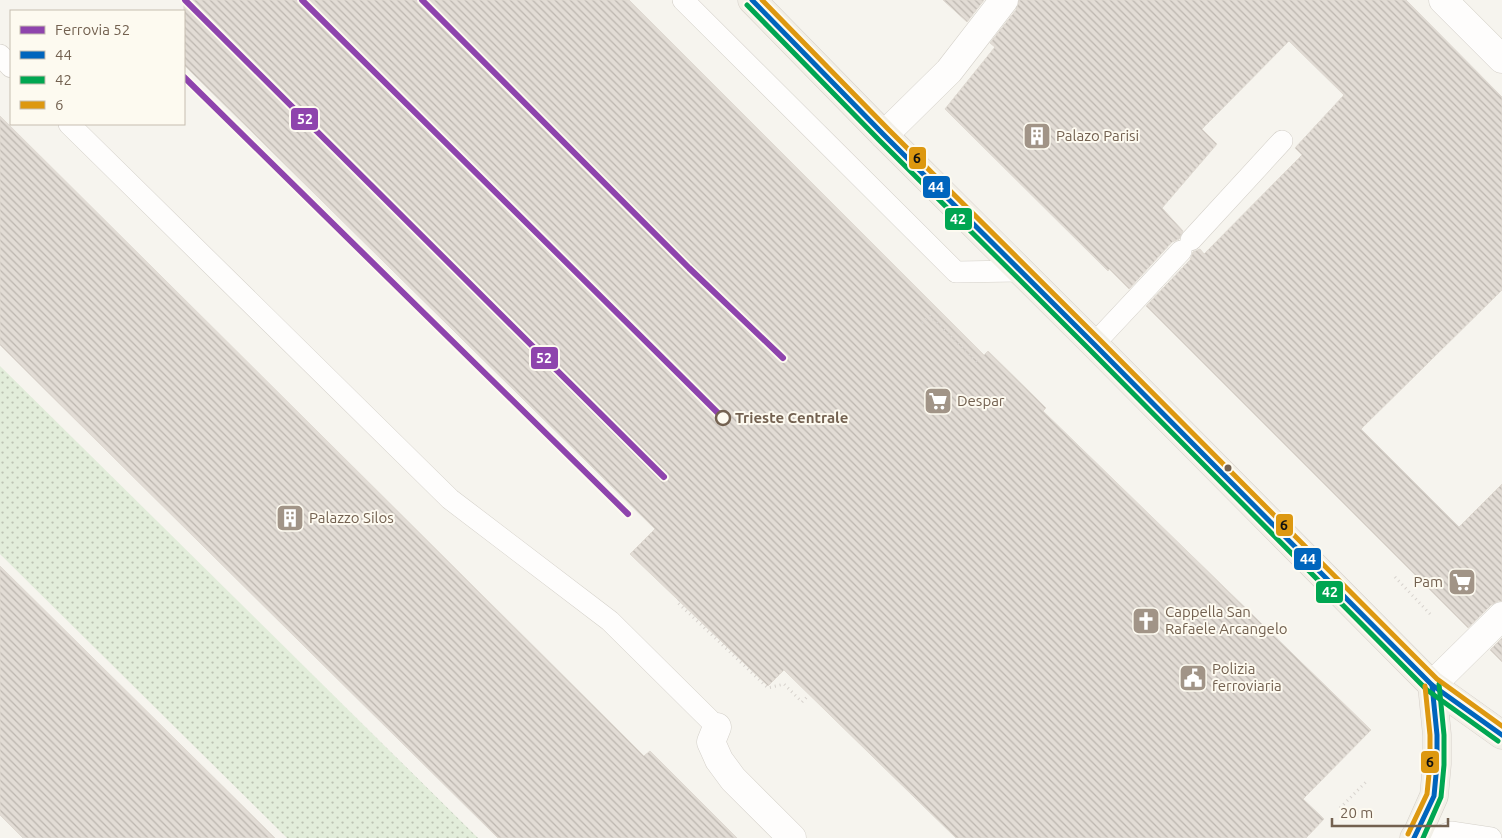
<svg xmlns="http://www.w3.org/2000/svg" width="1502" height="838" font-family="Ubuntu,sans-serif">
	<defs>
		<pattern id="grass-dots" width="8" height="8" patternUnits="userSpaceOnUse" patternTransform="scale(1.25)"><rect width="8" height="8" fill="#e2edda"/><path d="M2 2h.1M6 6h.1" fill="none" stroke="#bcc3b3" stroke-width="1.8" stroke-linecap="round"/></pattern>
		<pattern id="building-back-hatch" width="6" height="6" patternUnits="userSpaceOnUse" patternTransform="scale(1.25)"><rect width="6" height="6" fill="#e2dcd5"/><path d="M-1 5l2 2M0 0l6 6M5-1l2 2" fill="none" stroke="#bcb6af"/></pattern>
	</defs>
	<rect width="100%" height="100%" fill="#f6f4ee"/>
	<!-- grass -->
	<polygon fill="url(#grass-dots)" points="0,366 478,838 287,838 0,554"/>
	<!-- building -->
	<g fill="url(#building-back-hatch)" stroke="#dfd9d1">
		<polygon points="184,0 629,0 984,355 988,351 1046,408 1043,411 1371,730 1303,799 1324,819 1306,838 956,838 784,670 768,686 630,554 655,529 184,65"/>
		<polygon points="943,0 984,0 967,22"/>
		<polygon points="1019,0 1406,0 1502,97 1502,290 1361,429 1459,527 1502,484 1502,601 1498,601 1491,605 1468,628 1146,306 1190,260 1193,252 1200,249 1204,254 1302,155 1295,148 1344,95 1289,41 1202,129 1217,144 1162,208 1183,231 1179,239 1172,242 1129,289 1109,269 1108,271 945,109 995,47 990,43 1016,10"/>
		<polygon points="0,116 644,756 650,751 737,838 498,838 0,345"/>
		<polygon points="0,566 275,838 23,838 0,815"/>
		<polygon points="1502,638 1502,662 1490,650"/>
	</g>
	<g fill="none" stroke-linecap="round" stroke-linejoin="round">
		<defs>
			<g id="service">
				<polyline points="683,0 956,272 1020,271"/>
				<polyline points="0,55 11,67"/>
				<polyline points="69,124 450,499 610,621 717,727"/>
				<polyline points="1191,240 1282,141"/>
				<polyline points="1094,344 1181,251"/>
				<polyline points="1435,838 1451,832 1491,838"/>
			</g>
			<g id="minor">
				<polyline points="884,135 949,71 1004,0"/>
				<polyline points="1432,685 1502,616"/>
				<polyline points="717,727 711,742 719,760 733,779 792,838"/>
			</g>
			<polyline id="secondary" points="1443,0 1502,59"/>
			<g id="primary">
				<polyline points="752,0 884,135 1094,344 1432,685 1502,735"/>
				<polyline points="1414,838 1418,832 1434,796 1437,764 1437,735 1432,685"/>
			</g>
		</defs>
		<!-- service casing -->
		<use href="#service" stroke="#d4d0c9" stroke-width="22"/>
		<!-- minor casing -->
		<use href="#minor" stroke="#d4d0c9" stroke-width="29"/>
		<!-- secondary casing -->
		<use href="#secondary" stroke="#d4d0c9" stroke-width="29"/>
		<!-- primary casing -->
		<use href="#primary" stroke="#d5cfc8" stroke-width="29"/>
		<!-- path -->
		<g stroke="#d7d2cd" stroke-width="3" stroke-dasharray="1 4" stroke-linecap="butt">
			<polyline points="922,323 930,316 977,362"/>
			<polyline points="1041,455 1052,444"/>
			<polyline points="1395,577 1430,614"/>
			<polyline points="679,600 677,602 768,688 784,684 802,702 809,695"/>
			<polyline points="1340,808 1367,781"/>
		</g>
		<!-- service -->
		<use href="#service" stroke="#fefdfc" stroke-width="21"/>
		<!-- minor -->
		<use href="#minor" stroke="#fefdfc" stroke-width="28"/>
		<!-- secondary -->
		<use href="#secondary" stroke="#fefdfc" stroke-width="28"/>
		<!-- primary -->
		<use href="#primary" stroke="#f2efe7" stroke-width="28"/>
		<defs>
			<g id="bus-1">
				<polyline points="752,0 884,135 1094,344 1432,685 1502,735"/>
				<polyline points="1414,838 1434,796 1437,764 1437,735 1432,685"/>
			</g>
			<g id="bus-2">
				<polyline points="747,5 879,140 1089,349 1427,690 1498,741"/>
				<polyline points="1423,838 1441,797 1444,765 1444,735 1439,684"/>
			</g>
			<g id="bus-3">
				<polyline points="762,0 889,130 1099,339 1437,679 1502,726"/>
				<polyline points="1408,834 1427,794 1430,764 1430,735 1425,686"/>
			</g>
		</defs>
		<!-- bus-1 casing -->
		<use href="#bus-1" stroke="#fdfaf0" stroke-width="9"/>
		<!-- bus-2 casing -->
		<use href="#bus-2" stroke="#fdfaf0" stroke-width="9"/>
		<!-- bus-3 casing -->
		<use href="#bus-3" stroke="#fdfaf0" stroke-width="9"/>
		<!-- bus-1 -->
		<use href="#bus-1" stroke="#0065bd" stroke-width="5"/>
		<!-- bus-2 -->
		<use href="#bus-2" stroke="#00a651" stroke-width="5"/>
		<!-- bus-3 -->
		<use href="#bus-3" stroke="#dd9810" stroke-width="5"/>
		<defs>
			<g id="rail-1">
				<polyline points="185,0 664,477"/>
				<polyline points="302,0 723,418"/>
				<polyline points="422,0 689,268 783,358"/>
				<polyline points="184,77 628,514"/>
			</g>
		</defs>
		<!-- rail-1 casing -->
		<use href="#rail-1" stroke="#fdfaf0" stroke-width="10"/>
		<!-- rail-1 -->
		<use href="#rail-1" stroke="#8e44ad" stroke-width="6"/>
	</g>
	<!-- icons -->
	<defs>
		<symbol id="building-square" viewBox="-11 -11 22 22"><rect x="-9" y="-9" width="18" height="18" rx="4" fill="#a19487" stroke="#fdfaf0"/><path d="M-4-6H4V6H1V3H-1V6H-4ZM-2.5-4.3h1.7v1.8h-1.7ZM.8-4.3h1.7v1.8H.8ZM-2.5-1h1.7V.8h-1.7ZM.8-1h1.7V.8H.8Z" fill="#fff"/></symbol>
		<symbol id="supermarket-square" viewBox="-11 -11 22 22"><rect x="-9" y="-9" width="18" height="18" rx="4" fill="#a19487" stroke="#fdfaf0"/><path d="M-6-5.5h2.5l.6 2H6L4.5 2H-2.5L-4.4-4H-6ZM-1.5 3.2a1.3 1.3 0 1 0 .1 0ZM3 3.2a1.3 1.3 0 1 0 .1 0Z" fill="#fff"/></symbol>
		<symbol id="church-square" viewBox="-11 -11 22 22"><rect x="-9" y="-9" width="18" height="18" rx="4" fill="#a19487" stroke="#fdfaf0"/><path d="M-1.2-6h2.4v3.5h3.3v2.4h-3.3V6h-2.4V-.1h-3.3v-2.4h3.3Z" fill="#fff"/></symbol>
		<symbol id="civic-square" viewBox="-11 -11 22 22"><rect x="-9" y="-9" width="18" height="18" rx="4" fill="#a19487" stroke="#fdfaf0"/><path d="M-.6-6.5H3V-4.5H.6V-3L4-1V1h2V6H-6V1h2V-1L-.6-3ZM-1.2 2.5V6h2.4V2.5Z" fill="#fff"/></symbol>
	</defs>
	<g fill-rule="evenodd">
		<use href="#building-square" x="1021" y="120" width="32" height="32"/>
		<use href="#supermarket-square" x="922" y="385" width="32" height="32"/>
		<use href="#building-square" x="274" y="502" width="32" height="32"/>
		<use href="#supermarket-square" x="1446" y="566" width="32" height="32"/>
		<use href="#church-square" x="1130" y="605" width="32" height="32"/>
		<use href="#civic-square" x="1177" y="662" width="32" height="32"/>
	</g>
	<!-- markers -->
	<circle fill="#fdfaf0" stroke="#736150" stroke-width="2.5" cx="723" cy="418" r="7"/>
	<circle fill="#736150" stroke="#fdfaf0" stroke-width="2" cx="1228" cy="468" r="4.5"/>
	<g text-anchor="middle" stroke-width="4" stroke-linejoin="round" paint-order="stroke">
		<!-- poi labels -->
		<g font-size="15" fill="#736150" stroke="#fdfaf0" text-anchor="start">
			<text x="1056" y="141">Palazo Parisi</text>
			<text x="957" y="406">Despar</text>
			<text x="309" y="523">Palazzo Silos</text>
			<text x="1443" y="587" text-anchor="end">Pam</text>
			<text x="1165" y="617">Cappella San<tspan x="1165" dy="17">Rafaele Arcangelo</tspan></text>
			<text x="1212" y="674">Polizia<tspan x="1212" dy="17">ferroviaria</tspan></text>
		</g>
		<!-- stop labels -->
		<g font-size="15" font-weight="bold" fill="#736150" stroke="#fdfaf0" text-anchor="start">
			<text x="735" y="423">Trieste Centrale</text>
		</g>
	</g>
	<g stroke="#fdfaf0" stroke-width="2">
		<rect x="290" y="107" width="29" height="24" rx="5" fill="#8e44ad"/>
		<rect x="908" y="146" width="19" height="24" rx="5" fill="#dd9810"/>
		<rect x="922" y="175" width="29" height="24" rx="5" fill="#0065bd"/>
		<rect x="944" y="207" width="29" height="24" rx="5" fill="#00a651"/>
		<rect x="530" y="346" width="29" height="24" rx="5" fill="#8e44ad"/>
		<rect x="1275" y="513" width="19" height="24" rx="5" fill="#dd9810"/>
		<rect x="1293" y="547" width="29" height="24" rx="5" fill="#0065bd"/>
		<rect x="1315" y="580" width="29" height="24" rx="5" fill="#00a651"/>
		<rect x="1420" y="750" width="20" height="24" rx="5" fill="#dd9810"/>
	</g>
	<g font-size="14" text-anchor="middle" font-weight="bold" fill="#fff">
		<text x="305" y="124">52</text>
		<text x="936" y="192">44</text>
		<text x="958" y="224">42</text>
		<text x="544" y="363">52</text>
		<text x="1308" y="564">44</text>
		<text x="1330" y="597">42</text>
	</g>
	<g font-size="14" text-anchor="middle" font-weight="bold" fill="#111">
		<text x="917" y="163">6</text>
		<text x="1284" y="530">6</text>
		<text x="1430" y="767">6</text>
	</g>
	<!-- legend -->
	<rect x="10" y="10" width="175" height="115" fill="#fdfaf0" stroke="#c6bdb0"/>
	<rect x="20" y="26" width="25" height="8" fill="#8e44ad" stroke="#c6bdb0"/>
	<text x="55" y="35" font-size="15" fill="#736150">Ferrovia 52</text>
	<rect x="20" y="51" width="25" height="8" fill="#0065bd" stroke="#c6bdb0"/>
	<text x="55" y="60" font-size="15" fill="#736150">44</text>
	<rect x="20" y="76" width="25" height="8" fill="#00a651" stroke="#c6bdb0"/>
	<text x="55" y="85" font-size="15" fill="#736150">42</text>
	<rect x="20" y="101" width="25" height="8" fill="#dd9810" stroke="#c6bdb0"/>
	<text x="55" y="110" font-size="15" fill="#736150">6</text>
	<!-- scale -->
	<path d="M1332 818v8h116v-8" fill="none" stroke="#736150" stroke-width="2.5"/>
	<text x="1340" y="818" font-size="15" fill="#736150" stroke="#fdfaf0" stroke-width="4" paint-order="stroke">20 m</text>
</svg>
